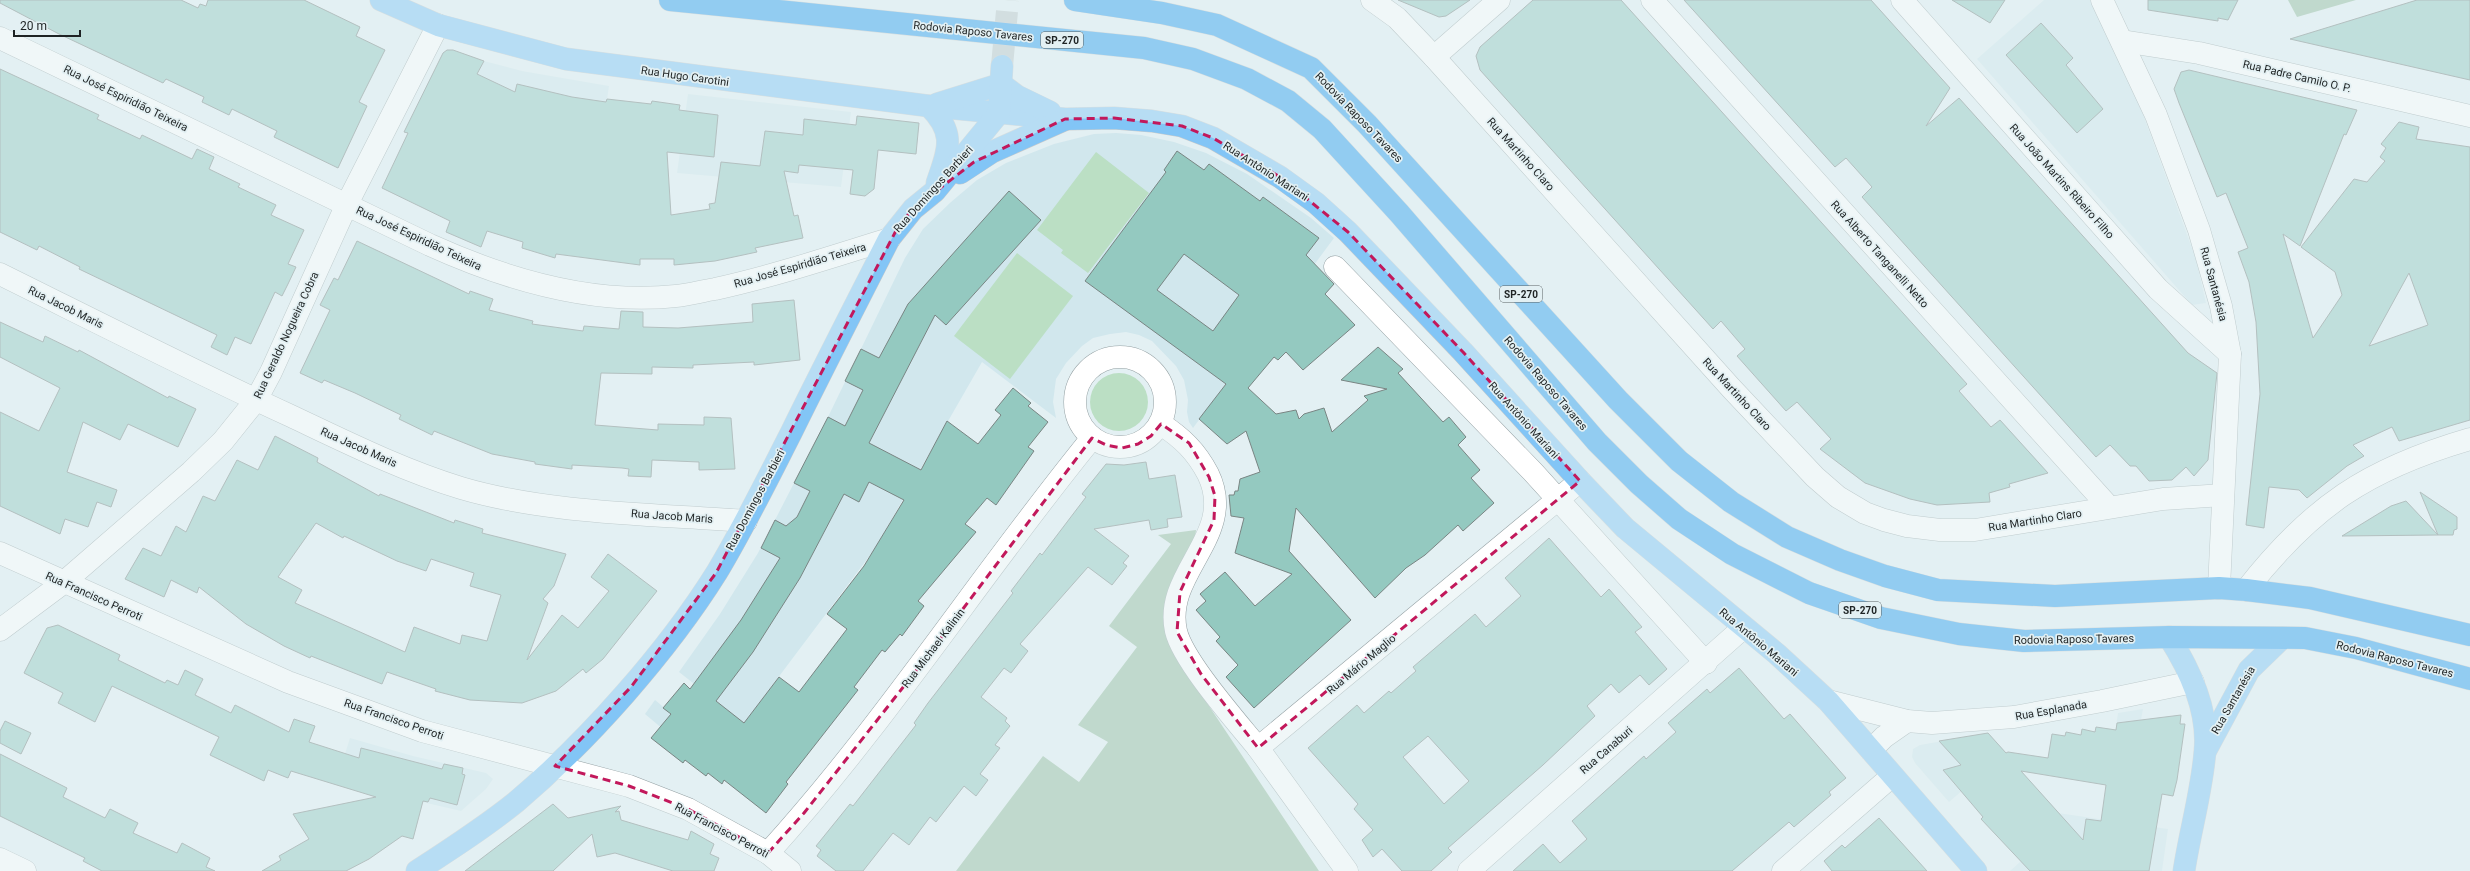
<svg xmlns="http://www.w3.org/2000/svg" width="2470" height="871" font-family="Roboto,sans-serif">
	<rect width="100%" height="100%" fill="#e3f0f3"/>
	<!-- built -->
	<g fill="#d1e7ed">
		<polygon points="2044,0 2090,0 2136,95 2196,259 2206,303 2192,305 1977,59"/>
		<polygon points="484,61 522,71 609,86 597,167 457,115"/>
		<polygon points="688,94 851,112 841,187 677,173"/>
		<polygon points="1116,133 1141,135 1174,142 1206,153 1247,174 1311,218 1334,238 1193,428 1189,422 1187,412 1188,400 1184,380 1176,366 1152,341 1139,335 1126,332 1110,334 1093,338 1082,346 1066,363 1056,379 1053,402 1056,418 982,362 874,550 744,723 679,672 720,614 758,553 828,417 905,258 923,229 951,202 977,180 1006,163 1054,144 1094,134"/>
		<polygon points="655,700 693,732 682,745 645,714"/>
		<polygon points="2143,709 2141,720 2108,777 2118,713"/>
		<polygon points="1988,733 2006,753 1949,802 1915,763 1912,757 1913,749 1920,745"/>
		<polygon points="350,738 413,756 486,773 493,779 486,789 461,811 336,782"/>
		<polygon points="2058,813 2168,829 2162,871 2010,871 2065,821"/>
	</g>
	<!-- green -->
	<g fill="#bbdfc4">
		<polygon points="1096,152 1149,193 1088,273 1061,253 1063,250 1037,230"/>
		<polygon points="1017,253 1073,296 1010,379 954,336"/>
		<circle cx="1119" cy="402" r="29"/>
	</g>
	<!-- forest -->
	<g fill="#96bca0">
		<polygon points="2288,0 2356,0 2297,17"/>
		<polygon points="1196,530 1195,539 1172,590 1183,667 1319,871 956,871 1043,756 1079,782 1108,742 1078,725 1137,647 1109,626 1171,544 1158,535"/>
	</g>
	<!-- building -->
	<g fill="#94c9c0" stroke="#798583" fill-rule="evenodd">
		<polygon points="0,0 181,0 198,8 200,4 206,6 208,0 304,0 360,27 356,36 385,50 359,102 367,106 338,168 274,137 277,131 232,109 229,115 202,102 204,97 166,79 163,83 59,34 0,3"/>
		<polygon points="1398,0 1470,0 1446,16 1439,17"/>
		<polygon points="1533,0 1621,0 1967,384 1959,391 1991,427 2000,420 2048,473 2009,484 2010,487 1989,493 1990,502 1937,505 1910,499 1865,483 1820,449 1831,439 1797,402 1786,411 1737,356 1745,349 1721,321 1713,329 1480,70 1476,56 1480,47"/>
		<polygon points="1684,0 1871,0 1950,88 1926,126 1959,98 2188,353 2217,373 2208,460 2194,476 2186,467 2172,480 2149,481 2136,466 2130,466 2110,445 2096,457 1862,197 1872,187 1846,158 1835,167"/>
		<polygon points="1952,0 2005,0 1990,23"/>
		<polygon points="2148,0 2238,0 2228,20 2218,18 2218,21 2148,10"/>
		<polygon points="2417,0 2470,0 2470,80 2290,39"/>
		<polygon points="2041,23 2073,58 2066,65 2103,109 2077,133 2006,55"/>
		<polygon points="447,50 453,50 484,61 477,74 515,92 517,84 572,97 606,102 607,99 651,104 652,101 680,105 679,110 718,115 714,157 667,152 671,215 710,209 709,204 715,203 721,162 760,166 765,131 803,135 804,119 856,125 857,116 919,123 916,154 878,150 874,189 865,196 850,194 853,170 799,165 798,173 784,171 794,216 798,215 803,238 755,248 757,252 715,261 674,265 674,259 640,259 640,265 556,254 555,258 522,248 523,242 487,231 481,247 446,232 450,221 382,188 408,133 404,132 443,53"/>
		<polygon points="0,69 99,115 97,119 140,139 142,135 192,159 197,149 214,157 209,169 240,184 238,187 276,205 271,215 304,230 288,264 296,267 288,284 282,296 275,292 251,344 235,337 227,355 211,347 217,335 79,269 80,267 39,246 37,250 0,232"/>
		<path d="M2189 70 2357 110 2346 135 2344 134 2300 246 2283 234 2313 338 2342 295 2335 272 2301 247 2354 179 2367 182 2385 161 2380 157 2386 148 2381 144 2399 122 2419 127 2416 139 2470 147V420L2399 441 2392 427 2353 445 2364 456 2347 466 2307 498 2299 490 2269 487 2264 528 2246 525 2260 394 2256 322 2249 282 2238 252 2248 248 2226 193 2217 197 2179 103 2174 89 2181 72ZM2409 273 2428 325 2369 346Z"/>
		<path d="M1177 151 1204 170 1209 164 1260 201 1263 197 1319 238 1306 255 1334 284 1325 294 1355 325 1303 370 1286 352 1278 360 1274 357 1248 388 1276 414 1296 410 1299 419 1304 414 1324 408 1332 432 1368 400 1364 396 1387 389 1341 380 1378 347 1403 369 1398 373 1443 422 1449 417 1466 437 1458 445 1480 470 1471 478 1494 503 1463 531 1458 525 1425 555 1406 568 1375 598 1296 508 1289 551 1351 620 1254 708 1226 677 1238 665 1216 641 1220 637 1196 610 1206 601 1200 594 1225 572 1255 606 1292 574 1235 553 1244 518 1231 516 1229 495H1234L1235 491H1238L1240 479 1260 472 1246 431 1227 444 1199 419 1226 384 1085 281 1166 172 1164 170ZM1184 254 1239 295 1213 331 1157 290Z"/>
		<path d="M1009 191 1041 220 946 325 935 315 869 443 921 470 947 421 978 444 1001 415 995 410 1013 388 1031 403 1028 406 1048 422 1028 447 1034 451 996 505 987 498 965 524 976 532 918 601 924 606 902 636 900 634 885 652 882 650 854 687 858 690 786 782 788 784 766 813 724 780 722 784 708 773 706 776 685 760 683 763 651 738 671 714 663 708 684 683 690 689 741 620 780 558 761 548 775 520 786 526 797 517 810 491 794 483 828 417 845 426 863 390 845 381 861 349 879 358 908 304ZM869 482 904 500 864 566 827 614 847 629 799 692 779 677 744 723 716 701 753 652 800 578 844 494 859 502Z"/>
		<polygon points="357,241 469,294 470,291 493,299 489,310 533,321 532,324 583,331 584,326 619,329 621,311 643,312 643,327 678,328 753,322 752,304 794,300 800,360 754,365 754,362 693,365 693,368 652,367 652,374 601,373 595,425 658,430 658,424 704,425 704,417 731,418 735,469 699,470 699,462 652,460 651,477 628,476 629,469 622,468 572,465 572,469 535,464 535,462 492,454 434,431 432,435 399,419 401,415 355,393 324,380 322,383 300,373 330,310 320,305 334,278 338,280"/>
		<polygon points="0,322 43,342 45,336 78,352 79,350 168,398 169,396 196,409 178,447 128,424 120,440 83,422 67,472 117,490 111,507 97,502 88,527 65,519 60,534 0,506 0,412 39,431 60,388 0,357"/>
		<path d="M275 436 318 458 317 462 379 496 380 494 454 523 455 520 483 529 482 533 566 554 554 586 543 599 548 603 527 660 562 615 578 628 609 591 591 577 608 554 657 591 603 659 586 673 583 669 556 691 522 703 470 700 435 691 436 689 387 672 382 684 311 656 310 658 284 646 246 624 199 587 197 593 171 580 164 597 125 579 143 548 161 556 176 526 186 532 203 496 215 501 237 460 258 470ZM316 523 343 538 344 536 397 561 426 571 431 559 474 573 470 586 501 595 487 641 462 635 460 644 414 627 405 652 295 603 302 590 278 577Z"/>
		<polygon points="1146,462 1149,479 1175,475 1182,517 1167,519 1168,527 1151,530 1149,520 1094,529 1129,556 1123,563 1127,566 1112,585 1088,567 1020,644 1028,651 1011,673 1004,668 981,697 1007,718 1005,721 1010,726 995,745 1000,748 980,774 988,780 976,796 964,786 936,822 930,817 909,845 893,833 863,871 836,871 817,856 821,850 816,846 850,804 853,806 916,725 914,723 928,703 1013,593 1011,591 1040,553 1042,555 1086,497 1082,494 1106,464 1124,465"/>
		<polygon points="2420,492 2457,517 2457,529 2454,530 2453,535 2438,535"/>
		<polygon points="2406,501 2438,535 2342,536 2391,506"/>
		<path d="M1549 538 1601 597 1609 589 1642 627 1635 632 1667 669 1649 685 1640 675 1619 693 1611 684 1587 706 1595 716 1543 765 1448 848 1452 852 1431 871H1402L1382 849 1373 857 1362 840 1373 830 1354 809 1358 804 1308 748 1357 705 1364 713 1389 691 1391 693 1416 671 1413 667 1475 614 1486 627 1521 596 1505 578ZM1428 736 1469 781 1444 804 1403 757Z"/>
		<polygon points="58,625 120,655 118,660 165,683 167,680 178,685 185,670 203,679 195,695 231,713 235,705 289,732 294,719 315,726 309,742 359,758 361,748 442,769 444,764 463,768 462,774 465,775 457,805 430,798 428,802 423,801 413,839 402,836 369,859 346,871 262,871 281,860 279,856 309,839 293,814 376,797 291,771 288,778 268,770 264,781 210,755 219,737 112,686 95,722 58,703 63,693 24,673 47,628"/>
		<polygon points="1739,668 1784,719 1790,714 1846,778 1829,792 1831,795 1794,827 1789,822 1732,871 1513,871 1543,844 1560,863 1587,839 1572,821 1644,756 1646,759 1676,732 1668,723 1707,689 1710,693"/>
		<path d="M2181 715 2180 724H2185L2177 780 2173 796 2162 794 2149 871H2030L1981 819 1983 817 1943 770 1961 765 1939 741 1988 733 2006 753 2008 752 2048 758 2052 734 2065 736 2066 732 2081 735 2082 729 2095 732 2096 727 2116 730 2117 723ZM2021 771 2106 785 2101 821 2086 819 2083 840Z"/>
		<polygon points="5,721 31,733 21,754 0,743 0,731"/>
		<polygon points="0,754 67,788 63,797 105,818 110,809 138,823 133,833 177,853 182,843 210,858 206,867 215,871 102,871 83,861 85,858 0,816"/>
		<polygon points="553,804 568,818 621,806 615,812 619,811 621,820 688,840 691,831 714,844 710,854 719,858 714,871 673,871 615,853 597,857 592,834 553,871 465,871"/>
		<polygon points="1879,818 1900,841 1927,871 1832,871 1824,861 1842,845 1845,848"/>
	</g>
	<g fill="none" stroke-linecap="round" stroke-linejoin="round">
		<!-- major-tunnel -->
		<polyline stroke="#bcc7ca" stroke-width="22" stroke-dasharray="22 11" stroke-linecap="butt" points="1002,66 1008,0"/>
		<defs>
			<g id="minor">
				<polyline points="1372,0 1397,18 1434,57 1731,388 1815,477 1838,497 1865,513 1884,520 1907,526 1940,530 1975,530 2163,499 2223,495"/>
				<polyline points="1652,0 2109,507"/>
				<polyline points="1902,0 2158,289 2230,354"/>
				<polyline points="2102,0 2156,115 2199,230 2221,306 2230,354 2219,588"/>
				<path d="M0 38 430 245C505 279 593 305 676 296 689 295 702 291 715 289 774 276 831 257 889 239"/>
				<polyline points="2122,41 2199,53 2470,116"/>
				<polyline points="1434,57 1499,0"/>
				<polyline points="1335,267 1533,472 1706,663"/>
				<path d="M0 274C97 322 193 371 291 416 346 442 402 470 461 488 549 514 654 514 746 521"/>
				<circle cx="1120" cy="402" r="45"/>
				<path d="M1161 424C1182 438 1196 451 1208 474 1238 535 1163 572 1176 631 1183 661 1237 722 1258 748"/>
				<polyline points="0,553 288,682 422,731 629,786 688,809 768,853 790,871"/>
				<path d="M2246 590C2312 506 2367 469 2470 439"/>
				<polyline points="0,630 63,583 191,472 223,441 256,400 271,372 347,204 438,25"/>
				<polyline points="1828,701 1907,721 1932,723 2014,717 2102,701 2193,682"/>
				<polyline points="1871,750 1884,737 1907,721"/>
				<path d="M768 853C886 723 981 574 1092 438"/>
				<polyline points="0,859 25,871"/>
				<polyline points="1347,871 1258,748 1580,481"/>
				<polyline points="1469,871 1743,628"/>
				<polyline points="1783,871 1892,776"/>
			</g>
			<g id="major">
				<polyline points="381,0 438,25 566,59 929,106 1065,119 1114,118 1152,121 1182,126 1213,138 1280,177 1316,203 1348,232 1463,352 1580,481 1625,528 1777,654 1828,701 1976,871"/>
				<polyline points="1001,84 1017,96 1050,112"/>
				<polyline points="937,104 1001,84"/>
				<path d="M929 106C957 134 948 150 937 183"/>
				<polyline points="960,173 992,152 1064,120"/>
				<path d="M2169 637C2190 670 2209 710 2205 751 2202 791 2190 831 2184 871"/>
				<polyline points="2206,750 2249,670 2282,638"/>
				<path d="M417 871C451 849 485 827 516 802 588 741 667 652 717 572 744 527 767 480 791 433 823 368 856 304 889 239L913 209 935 191 999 113 1002 66"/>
			</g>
			<g id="highway">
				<polyline points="670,0 1144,48 1193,59 1247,79 1288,101 1322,129 1399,213 1597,442 1639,484 1679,519 1732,554 1809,593 1881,618 1959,634 2024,641 2169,637 2305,638 2356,648 2470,679"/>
				<polyline points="1075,0 1162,13 1217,25 1311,68 1367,124 1618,400 1679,461 1731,502 1787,537 1840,560 1885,576 1938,590 2055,596 2219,588 2246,590 2310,598 2470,635"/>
			</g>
		</defs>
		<!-- minor casing -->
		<use href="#minor" stroke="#95a1a4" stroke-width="23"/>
		<!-- major casing -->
		<use href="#major" stroke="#c9caca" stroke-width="23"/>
		<!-- highway casing -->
		<use href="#highway" stroke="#c9caca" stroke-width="23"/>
		<!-- minor -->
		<use href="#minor" stroke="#fff" stroke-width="22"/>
		<!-- major -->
		<use href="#major" stroke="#82c5f6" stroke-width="22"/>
		<!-- highway -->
		<use href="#highway" stroke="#2f9ff0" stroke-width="22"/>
	</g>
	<!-- marked area -->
	<path d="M0 0H2470V871H0ZM1114 118 1182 126 1213 138 1280 177 1348 232 1463 352 1580 481 1258 748 1201 674 1177 632 1180 592 1214 520 1215 496 1209 477 1189 443 1161 424 1151 436 1138 444 1122 448 1106 445 1092 438 919 667 804 813 768 853 688 809 629 786 555 766 631 687 716 573 899 225 913 209 974 162 1065 119Z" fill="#e3f0f3" fill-opacity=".55" fill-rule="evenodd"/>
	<path fill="none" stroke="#c2185b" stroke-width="3" stroke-dasharray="8 5" stroke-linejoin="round" d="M1114 118 1182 126 1213 138 1280 177 1348 232 1463 352 1580 481 1258 748 1201 674 1177 632 1180 592 1214 520 1215 496 1209 477 1189 443 1161 424 1151 436 1138 444 1122 448 1106 445 1092 438 919 667 804 813 768 853 688 809 629 786 555 766 631 687 716 573 899 225 913 209 974 162 1065 119Z"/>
	<g text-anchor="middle" stroke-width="3.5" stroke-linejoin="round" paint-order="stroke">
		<!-- shield labels -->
		<g fill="#e3f0f3" stroke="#596062" stroke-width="1">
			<rect x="1041" y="32" width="42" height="16" rx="3"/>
			<rect x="1500" y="286" width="42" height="16" rx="3"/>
			<rect x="1839" y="602" width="42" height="16" rx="3"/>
		</g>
		<g font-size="10" font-weight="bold" fill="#1e2324">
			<text x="1062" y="44">SP-270</text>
			<text x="1521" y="298">SP-270</text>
			<text x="1860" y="614">SP-270</text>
		</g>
		<!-- street labels -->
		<g font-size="11" fill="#1e2324" stroke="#e3f0f3">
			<text transform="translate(973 31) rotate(6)" y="4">Rodovia Raposo Tavares</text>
			<text transform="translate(685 76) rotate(8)" y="4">Rua Hugo Carotini</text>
			<text transform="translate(2297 76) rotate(13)" y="4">Rua Padre Camilo O. P.</text>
			<text transform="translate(126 98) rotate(26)" y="4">Rua José Espiridião Teixeira</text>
			<text transform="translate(1359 117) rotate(46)" y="4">Rodovia Raposo Tavares</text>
			<text transform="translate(1521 154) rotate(48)" y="4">Rua Martinho Claro</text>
			<text transform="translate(1266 171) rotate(33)" y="4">Rua Antônio Mariani</text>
			<text transform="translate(2062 181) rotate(48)" y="4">Rua João Martins Ribeiro Filho</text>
			<text transform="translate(933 189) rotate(-48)" y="4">Rua Domingos Barbieri</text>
			<text transform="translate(419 238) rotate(25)" y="4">Rua José Espiridião Teixeira</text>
			<text transform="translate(1880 254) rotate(48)" y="4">Rua Alberto Tanganelli Netto</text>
			<text transform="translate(800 265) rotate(-16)" y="4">Rua José Espiridião Teixeira</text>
			<text transform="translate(2214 284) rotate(75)" y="4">Rua Santanésia</text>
			<text transform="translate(66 307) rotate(26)" y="4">Rua Jacob Maris</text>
			<text transform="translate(286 335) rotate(-65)" y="4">Rua Geraldo Nogueira Cobra</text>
			<text transform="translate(1546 383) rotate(49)" y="4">Rodovia Raposo Tavares</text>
			<text transform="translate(1737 394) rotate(47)" y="4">Rua Martinho Claro</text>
			<text transform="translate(1524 420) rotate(48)" y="4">Rua Antônio Mariani</text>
			<text transform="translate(359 447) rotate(24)" y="4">Rua Jacob Maris</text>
			<text transform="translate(755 500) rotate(-62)" y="4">Rua Domingos Barbieri</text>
			<text transform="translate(672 516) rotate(4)" y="4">Rua Jacob Maris</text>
			<text transform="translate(2035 520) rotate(-9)" y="4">Rua Martinho Claro</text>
			<text transform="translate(94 596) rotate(24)" y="4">Rua Francisco Perroti</text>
			<text transform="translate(2074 639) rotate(-1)" y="4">Rodovia Raposo Tavares</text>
			<text transform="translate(1759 642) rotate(40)" y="4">Rua Antônio Mariani</text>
			<text transform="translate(933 648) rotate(-53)" y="4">Rua Michael Kalinin</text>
			<text transform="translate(2395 659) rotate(14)" y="4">Rodovia Raposo Tavares</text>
			<text transform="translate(1361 664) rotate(-40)" y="4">Rua Mário Maglio</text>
			<text transform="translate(2233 700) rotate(-60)" y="4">Rua Santanésia</text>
			<text transform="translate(2051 710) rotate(-10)" y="4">Rua Esplanada</text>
			<text transform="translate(394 719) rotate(19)" y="4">Rua Francisco Perroti</text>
			<text transform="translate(1606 750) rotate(-41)" y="4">Rua Canaburi</text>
			<text transform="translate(722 830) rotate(28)" y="4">Rua Francisco Perroti</text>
		</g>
	</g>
	<!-- scale -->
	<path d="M14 30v6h66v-6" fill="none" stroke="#1e2324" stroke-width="2"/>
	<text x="20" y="30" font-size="12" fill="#1e2324" stroke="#e3f0f3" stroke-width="3" paint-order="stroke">20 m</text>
</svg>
